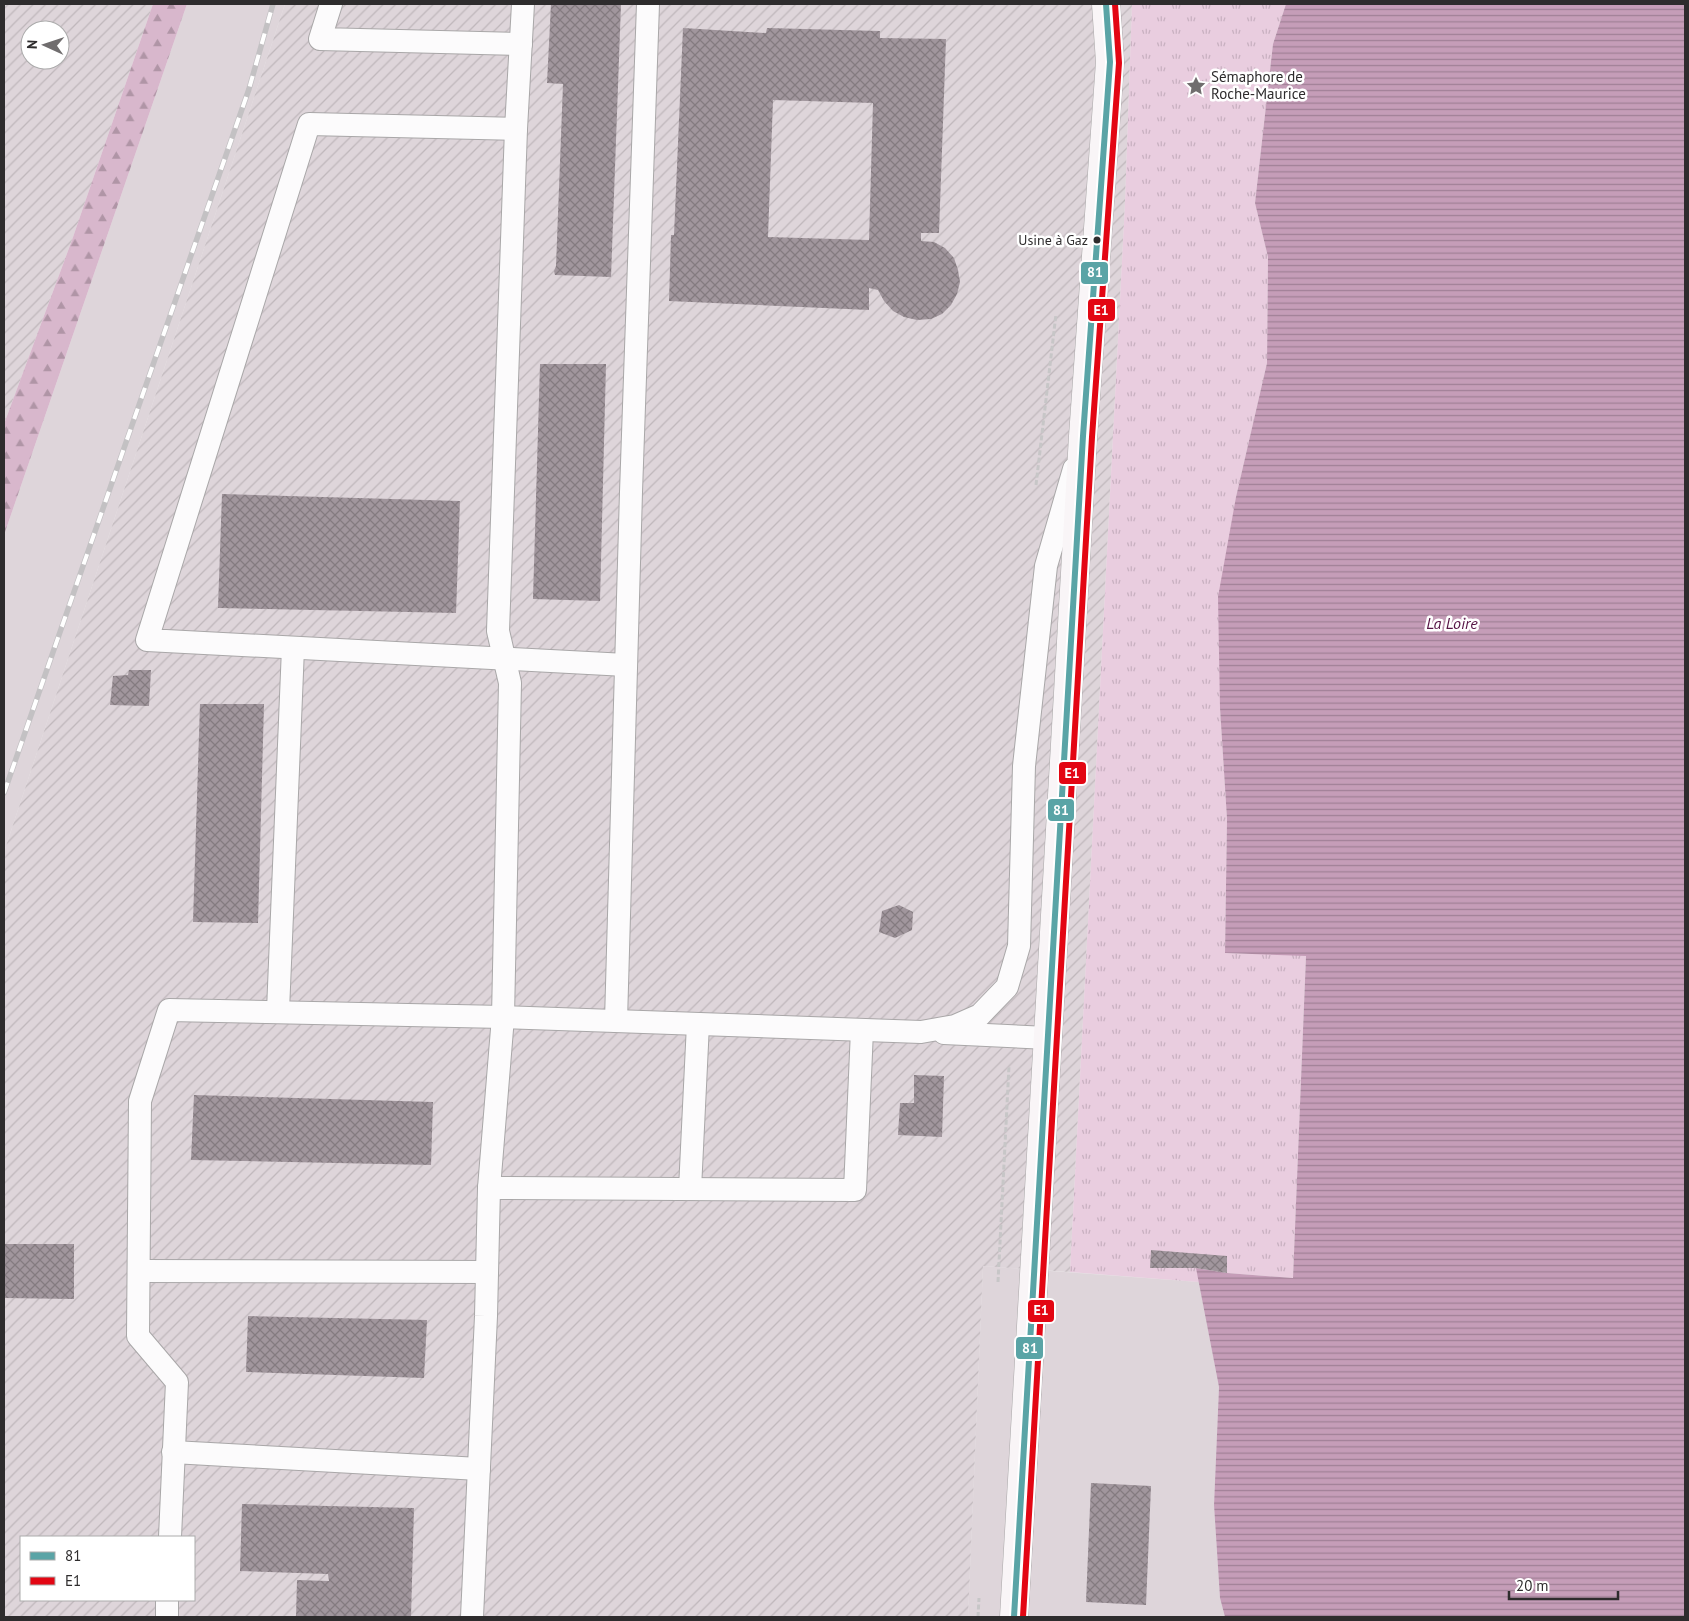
<svg xmlns="http://www.w3.org/2000/svg" width="1689" height="1621" font-family="'PT Sans',sans-serif">
	<defs>
		<pattern id="industrial-furrows" width="10" height="10" patternUnits="userSpaceOnUse" patternTransform="scale(1.25)"><rect width="10" height="10" fill="#ded5da"/><path d="M-1 1l2-2M0 10L10 0M9 11l2-2" fill="none" stroke="#bfb7bb"/></pattern>
		<pattern id="grass-tufts" width="24" height="20" patternUnits="userSpaceOnUse" patternTransform="scale(1.25)"><rect width="24" height="20" fill="#e9cddf"/><path d="M3 7l-1-3M5 7V3M7 7l1-3M15 17l-1-3M17 17v-4M19 17l1-3" fill="none" stroke="#c8b0c0"/></pattern>
		<pattern id="forest-firs" width="22" height="20" patternUnits="userSpaceOnUse" patternTransform="scale(1.25)"><rect width="22" height="20" fill="#d8b7cc"/><path d="M5 1l3.5 6h-7zM16 11l3.5 6h-7z" fill="#b095a6"/></pattern>
		<pattern id="water-rules" width="6" height="5" patternUnits="userSpaceOnUse" patternTransform="scale(1.25)"><rect width="6" height="5" fill="#c59db8"/><path d="M0 2.5h6" fill="none" stroke="#a08096"/></pattern>
		<pattern id="building-cross-hatch" width="8" height="8" patternUnits="userSpaceOnUse" patternTransform="scale(1.25)"><rect width="8" height="8" fill="#a1969d"/><path d="M0 0l8 8M0 8l8-8" fill="none" stroke="#847b80"/></pattern>
	</defs>
	<rect width="100%" height="100%" fill="#eae6e8"/>
	<!-- built -->
	<g fill="#ded5da">
		<polygon points="187,4 285,4 4,852 4,535"/>
		<polygon points="983,1266 1199,1282 1219,1387 1214,1505 1220,1598 1225,1617 968,1617"/>
	</g>
	<!-- industrial -->
	<g fill="url(#industrial-furrows)" fill-rule="evenodd">
		<path d="M4 4H153L72 240 4 424ZM30 30H60V60H30Z"/>
		<path d="M285 4H1132L1125 203 1070 1272 983 1266 968 1617H4V852ZM21 1537H194V1600H21Z"/>
	</g>
	<!-- grass -->
	<polygon fill="url(#grass-tufts)" points="1132,4 1286,4 1273,44 1255,203 1268,257 1267,363 1236,497 1220,708 1227,819 1225,953 1306,955 1293,1278 1227,1273 1197,1268 1199,1282 1070,1272 1125,203"/>
	<!-- forest -->
	<polygon fill="url(#forest-firs)" points="153,4 187,4 4,535 4,424 72,240"/>
	<!-- water -->
	<polygon fill="url(#water-rules)" points="1286,4 1685,4 1685,1617 1225,1617 1220,1598 1214,1505 1219,1387 1196,1268 1227,1273 1293,1278 1306,956 1225,953 1227,819 1220,708 1218,597 1236,497 1267,363 1268,257 1255,203 1273,44"/>
	<!-- building -->
	<g fill="url(#building-cross-hatch)" fill-rule="evenodd">
		<polygon points="551,4 621,4 611,277 555,275 554,271 556,266 563,84 547,83"/>
		<path d="M683 28 766 33 767 28 880 31V38L946 39 939 233H921V241L934 242 945 248 954 258 958 270 960 282 957 294 951 305 942 314 931 319 917 320 904 317 893 311 884 301 878 290 869 288V310L669 301 671 235H674ZM773 100 873 103 869 240 768 237Z"/>
		<polygon points="540,364 606,364 600,601 533,599"/>
		<polygon points="222,494 460,501 456,613 218,608"/>
		<polygon points="129,670 151,670 149,706 110,705 113,676 128,675"/>
		<polygon points="200,704 264,704 258,923 193,922"/>
		<polygon points="899,905 913,912 912,930 895,938 879,932 882,911"/>
		<polygon points="914,1075 944,1076 942,1137 898,1135 900,1103 914,1103"/>
		<polygon points="194,1095 433,1102 431,1165 191,1160"/>
		<polygon points="4,1244 74,1244 74,1299 4,1298"/>
		<polygon points="1151,1250 1227,1256 1227,1273 1196,1268 1150,1268"/>
		<polygon points="248,1316 427,1320 424,1378 246,1372"/>
		<polygon points="1091,1483 1151,1486 1146,1605 1086,1602"/>
		<polygon points="242,1504 414,1508 411,1617 296,1617 297,1580 329,1581 328,1574 240,1571"/>
	</g>
	<g fill="none" stroke-linecap="round" stroke-linejoin="round">
		<defs>
			<g id="service">
				<polyline points="331,4 320,39 521,44"/>
				<polyline points="516,129 309,124 147,640 626,665"/>
				<polyline points="278,1011 293,648"/>
				<polyline points="616,1021 631,492 648,4"/>
				<polyline points="944,1033 1048,1038"/>
				<polyline points="489,1188 855,1190 862,1030"/>
				<polyline points="690,1189 698,1024"/>
				<polyline points="139,1271 487,1272"/>
				<polyline points="173,1452 479,1469"/>
				<polyline points="170,1537 177,1382 138,1336 140,1101 169,1010 503,1017 921,1032 955,1026 980,1015 1007,987 1019,946 1024,766 1046,566 1074,469"/>
				<polyline points="167,1617 167,1600"/>
				<polyline points="472,1617 486,1316 489,1188 503,1017 510,683 498,631 516,129 523,4"/>
			</g>
			<polyline id="secondary" points="1014,1617 1083,436 1110,62 1106,4"/>
		</defs>
		<!-- service casing -->
		<use href="#service" stroke="#a9a7a8" stroke-width="24"/>
		<!-- secondary casing -->
		<use href="#secondary" stroke="#a9a7a8" stroke-width="29"/>
		<!-- path -->
		<g stroke="#c7c6c7" stroke-width="3" stroke-dasharray="5 2.5" stroke-linecap="butt">
			<polyline points="1036,485 1056,314"/>
			<polyline points="998,1282 1009,1066"/>
			<polyline points="978,1617 979,1598"/>
		</g>
		<!-- service -->
		<use href="#service" stroke="#fcfbfc" stroke-width="22"/>
		<!-- secondary -->
		<use href="#secondary" stroke="#f9f5f7" stroke-width="28"/>
		<defs>
			<polyline id="rail" points="4,793 249,89 273,4"/>
		</defs>
		<!-- rail casing -->
		<use href="#rail" stroke="#c3c1c3" stroke-width="5.5"/>
		<!-- rail -->
		<use href="#rail" stroke="#fff" stroke-width="4" stroke-dasharray="11" stroke-linecap="butt"/>
		<defs>
			<polyline id="bus-1" points="1014,1617 1083,436 1110,62 1106,4"/>
			<polyline id="bus-2" points="1023,1617 1092,437 1119,63 1115,4"/>
		</defs>
		<!-- bus-1 casing -->
		<use href="#bus-1" stroke="#fff" stroke-width="10"/>
		<!-- bus-2 casing -->
		<use href="#bus-2" stroke="#fff" stroke-width="10"/>
		<!-- bus-1 -->
		<use href="#bus-1" stroke="#5aa4a6" stroke-width="6"/>
		<!-- bus-2 -->
		<use href="#bus-2" stroke="#e30613" stroke-width="6"/>
	</g>
	<!-- icons -->
	<defs>
		<symbol id="sight-bare" viewBox="-9 -9 18 18"><path d="M0-6L1.8-2.2L6-1.7L2.9 1.2L3.7 5.4L0 3.3L-3.7 5.4L-2.9 1.2L-6-1.7L-1.8-2.2Z" fill="#706d6e" stroke="#fff" stroke-width="2.5" paint-order="stroke"/></symbol>
	</defs>
	<g fill-rule="evenodd">
		<use href="#sight-bare" x="1182" y="72" width="28" height="28"/>
	</g>
	<!-- markers -->
	<circle fill="#2e2c2d" stroke="#fff" stroke-width="2" cx="1097" cy="240" r="4.5"/>
	<g text-anchor="middle" stroke-width="5" stroke-linejoin="round" paint-order="stroke">
		<!-- bus labels -->
		<g font-size="14" fill="#2e2c2d" stroke="#fff" text-anchor="end">
			<text x="1088" y="245">Usine à Gaz</text>
		</g>
		<!-- poi labels -->
		<g font-size="15" fill="#2e2c2d" stroke="#fff" text-anchor="start">
			<text x="1211" y="82">Sémaphore de<tspan x="1211" dy="17">Roche-Maurice</tspan></text>
		</g>
		<!-- water labels -->
		<g font-size="16" font-style="italic" fill="#571546" stroke="#fff">
			<text x="1452" y="629">La Loire</text>
		</g>
	</g>
	<g stroke="#fff" stroke-width="2">
		<rect x="1080" y="261" width="29" height="24" rx="5" fill="#5aa4a6"/>
		<rect x="1087" y="298" width="29" height="24" rx="5" fill="#e30613"/>
		<rect x="1058" y="761" width="29" height="24" rx="5" fill="#e30613"/>
		<rect x="1047" y="798" width="28" height="24" rx="5" fill="#5aa4a6"/>
		<rect x="1027" y="1299" width="28" height="24" rx="5" fill="#e30613"/>
		<rect x="1015" y="1336" width="29" height="24" rx="5" fill="#5aa4a6"/>
	</g>
	<g font-size="14" text-anchor="middle" font-weight="bold" fill="#fff">
		<text x="1095" y="277">81</text>
		<text x="1101" y="315">E1</text>
		<text x="1072" y="778">E1</text>
		<text x="1061" y="815">81</text>
		<text x="1041" y="1315">E1</text>
		<text x="1030" y="1353">81</text>
	</g>
	<!-- border -->
	<rect width="1689" height="1621" fill="none" stroke="#2e2c2d" stroke-width="10"/>
	<!-- legend -->
	<rect x="20" y="1536" width="175" height="65" fill="#ffffff" stroke="#ababab"/>
	<rect x="30" y="1552" width="25" height="8" fill="#5aa4a6" stroke="#ababab"/>
	<text x="65" y="1561" font-size="15" fill="#2e2c2d">81</text>
	<rect x="30" y="1577" width="25" height="8" fill="#e30613" stroke="#ababab"/>
	<text x="65" y="1586" font-size="15" fill="#2e2c2d">E1</text>
	<!-- north arrow -->
	<g transform="translate(45 45) rotate(273)"><circle r="24" fill="#ffffff" stroke="#ababab"/>
	<path d="M0-4L9 19L0 12L-9 19Z" fill="#706d6e"/>
	<text y="-8" font-size="14" font-weight="bold" text-anchor="middle" fill="#2e2c2d">N</text>
	</g>
	<!-- scale -->
	<path d="M1509 1591v8h109v-8" fill="none" stroke="#2e2c2d" stroke-width="2.5"/>
	<text x="1516" y="1591" font-size="15" fill="#2e2c2d" stroke="#ffffff" stroke-width="4" paint-order="stroke">20 m</text>
</svg>
